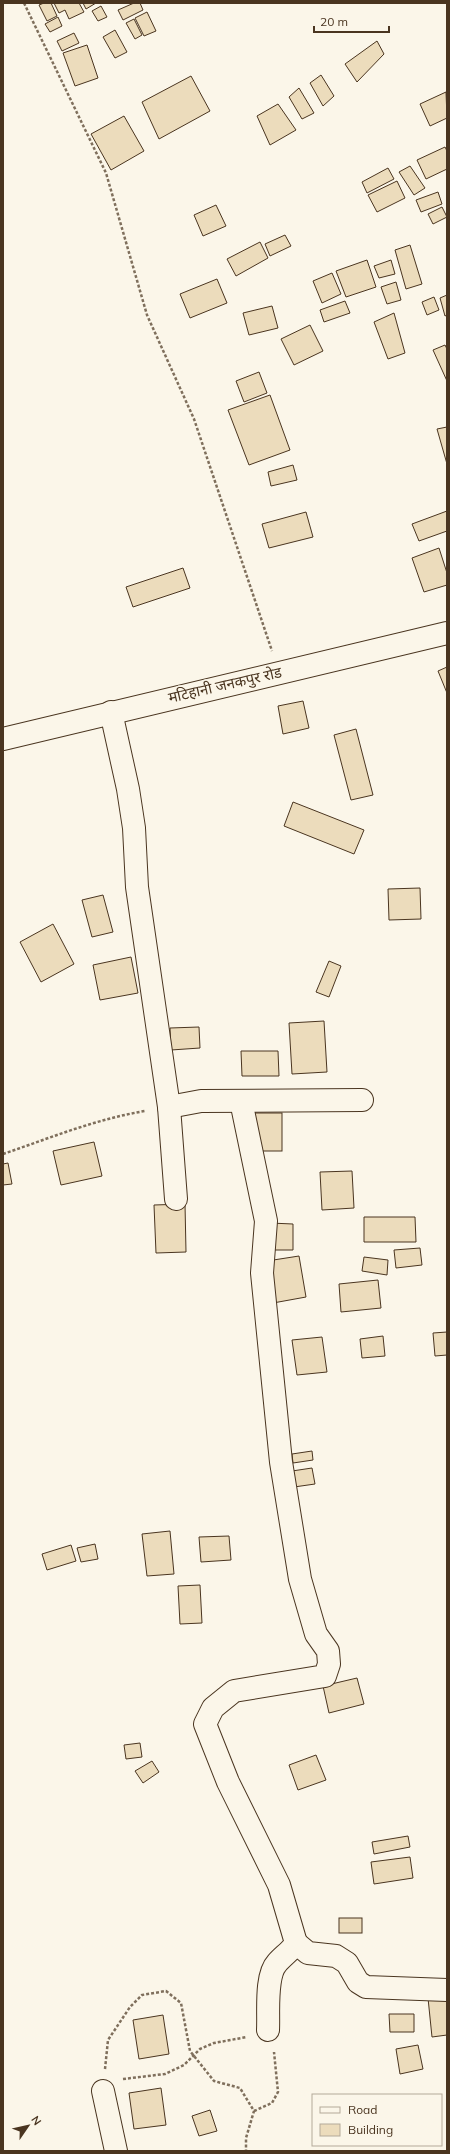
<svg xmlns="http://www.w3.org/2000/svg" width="450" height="2154" font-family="Mulish,'Noto Sans Devanagari',sans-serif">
	<rect width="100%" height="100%" fill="#fbf6e9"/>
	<!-- building -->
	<g fill="#ecdcbc" stroke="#4a3520">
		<polygon points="44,3 51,3 57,16 47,21 39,5"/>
		<polygon points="54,3 79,3 84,12 69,19 65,10 59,13"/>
		<polygon points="83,3 96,3 86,9"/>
		<polygon points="134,3 140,3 143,10 123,20 118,10"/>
		<polygon points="101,6 107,17 98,21 92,11"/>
		<polygon points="147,12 156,31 144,36 135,18"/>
		<polygon points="58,17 62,26 50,32 45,24"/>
		<polygon points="134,19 142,35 135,39 126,23"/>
		<polygon points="115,30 127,52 115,58 103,37"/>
		<polygon points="74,33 79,43 62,51 57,41"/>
		<polygon points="377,41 384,54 357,82 345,64"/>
		<polygon points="87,45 98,78 75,86 63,53"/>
		<polygon points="321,75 334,96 323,106 310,83"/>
		<polygon points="191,76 210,111 159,139 142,102"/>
		<polygon points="299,88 314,113 302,119 289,97"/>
		<polygon points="446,92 447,118 430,126 420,104"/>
		<polygon points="278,104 296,130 270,145 257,116"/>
		<polygon points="124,116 144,151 111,170 91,134"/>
		<polygon points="445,147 447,151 447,169 426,179 417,160"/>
		<polygon points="410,166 425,188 414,195 399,172"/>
		<polygon points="388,168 394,179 367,193 362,182"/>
		<polygon points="397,181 405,198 377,212 368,195"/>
		<polygon points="438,192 442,204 421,212 416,200"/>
		<polygon points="216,205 226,226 203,236 194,215"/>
		<polygon points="442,207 447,217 433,224 428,214"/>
		<polygon points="285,235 291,246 270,256 265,244"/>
		<polygon points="260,242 268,258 236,276 227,259"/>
		<polygon points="410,245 422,284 406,289 395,250"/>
		<polygon points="367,260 376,287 346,297 336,271"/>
		<polygon points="391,260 395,274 379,278 374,266"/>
		<polygon points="332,273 341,294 322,303 313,281"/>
		<polygon points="217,279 227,303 190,318 180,294"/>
		<polygon points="396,282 401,300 387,304 381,287"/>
		<polygon points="447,295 447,315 445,316 440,298"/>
		<polygon points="434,297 439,310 427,315 422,302"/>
		<polygon points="345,301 350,313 324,322 320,310"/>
		<polygon points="272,306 278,328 249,335 243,313"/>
		<polygon points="394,313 405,353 388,359 374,322"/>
		<polygon points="310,325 323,351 294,365 281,339"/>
		<polygon points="445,345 447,349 447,381 433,350"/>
		<polygon points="259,372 267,393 244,402 236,381"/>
		<polygon points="270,395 290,450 249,465 228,410"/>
		<polygon points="447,427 447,464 437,429"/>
		<polygon points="293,465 297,480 271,486 268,472"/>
		<polygon points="447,511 447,531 419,541 412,524"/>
		<polygon points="306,512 313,537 269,548 262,524"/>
		<polygon points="439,548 447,573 447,585 424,592 412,558"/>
		<polygon points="183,568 190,588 133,607 126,587"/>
		<polygon points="447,667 447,693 438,671"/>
		<polygon points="303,701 309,728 283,734 278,706"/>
		<polygon points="356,729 373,795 351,800 334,735"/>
		<polygon points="293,802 364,830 354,854 284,826"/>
		<polygon points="420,888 421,919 389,920 388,889"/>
		<polygon points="103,895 113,932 92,937 82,900"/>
		<polygon points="53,924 74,964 41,982 20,942"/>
		<polygon points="131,957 138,993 100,1000 93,965"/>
		<polygon points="329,961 341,966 329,997 316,992"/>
		<polygon points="324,1021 327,1072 292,1074 289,1023"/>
		<polygon points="199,1027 200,1048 171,1050 170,1028"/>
		<polygon points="241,1051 278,1051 279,1076 242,1076"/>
		<rect x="253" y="1113" width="29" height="38"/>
		<polygon points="94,1142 102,1176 61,1185 53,1151"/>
		<polygon points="8,1163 12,1184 3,1185 3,1164"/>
		<polygon points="352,1171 354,1208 322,1210 320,1172"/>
		<polygon points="185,1204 186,1252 156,1253 154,1205"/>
		<polygon points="364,1217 415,1217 416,1242 364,1242"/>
		<polygon points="270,1223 293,1224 293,1250 270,1250"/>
		<polygon points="420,1248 422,1265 396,1268 394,1250"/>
		<polygon points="299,1256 306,1297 273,1303 267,1261"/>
		<polygon points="364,1257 388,1260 387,1275 362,1271"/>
		<polygon points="378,1280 381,1308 341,1312 339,1284"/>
		<polygon points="447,1332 447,1355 435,1356 433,1333"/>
		<polygon points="383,1336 385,1356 362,1358 360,1339"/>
		<polygon points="322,1337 327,1372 297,1375 292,1340"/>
		<polygon points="312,1451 313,1460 293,1463 292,1454"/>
		<polygon points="312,1468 315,1484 294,1487 292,1471"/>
		<polygon points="170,1531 174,1574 147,1576 142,1534"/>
		<polygon points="229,1536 231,1560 201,1562 199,1537"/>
		<polygon points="95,1544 98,1559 81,1562 77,1548"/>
		<polygon points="71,1545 76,1561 47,1570 42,1554"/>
		<polygon points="200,1585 202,1623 180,1624 178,1586"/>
		<polygon points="357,1678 364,1704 329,1713 323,1686"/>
		<polygon points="140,1743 142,1757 126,1759 124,1745"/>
		<polygon points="316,1755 326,1780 298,1790 289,1765"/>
		<polygon points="152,1761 159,1772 143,1783 135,1771"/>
		<polygon points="408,1836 410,1847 374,1854 372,1842"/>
		<polygon points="410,1857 413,1878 374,1884 371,1862"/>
		<rect x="339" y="1918" width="23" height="15"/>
		<polygon points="447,1996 447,2035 432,2037 428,1998"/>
		<polygon points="389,2014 414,2014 414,2032 390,2032"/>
		<polygon points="163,2015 169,2054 139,2059 133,2020"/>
		<polygon points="418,2045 423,2069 400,2074 396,2049"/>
		<polygon points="161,2088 166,2125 134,2129 129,2093"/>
		<polygon points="210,2110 217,2131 199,2136 192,2116"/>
	</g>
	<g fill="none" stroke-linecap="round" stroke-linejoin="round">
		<defs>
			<g id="minor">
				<polyline points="111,712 128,789 134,828 137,887 169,1107 176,1199"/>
				<polyline points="3,739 447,633"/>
				<path d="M241 1101 266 1221 262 1273 281 1462 300 1579 316 1634 328 1651 329 1664 325 1676 234 1691 213 1708 205 1724 228 1782 279 1885 296 1943C291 1951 283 1956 277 1963 265 1976 269 2012 268 2030"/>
				<polyline points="169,1107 201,1101 362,1100"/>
				<polyline points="296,1943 308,1953 336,1956 347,1963 358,1982 366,1987 447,1990"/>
				<polyline points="103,2091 116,2151"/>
			</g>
		</defs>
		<!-- minor casing -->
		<use href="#minor" stroke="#4a3520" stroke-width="24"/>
		<!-- path -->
		<g stroke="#7f6f5c" stroke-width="2.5" stroke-dasharray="3 2" stroke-linecap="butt">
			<polyline points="24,3 106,173 147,315 194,419 272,651"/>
			<path d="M3 1154C50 1138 96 1119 145 1111"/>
			<polyline points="105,2069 108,2040 130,2007 142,1995 166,1991 181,2003 190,2051 214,2081 240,2088 254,2111 246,2138 246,2151"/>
			<polyline points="123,2079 165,2074 184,2065 200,2049 214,2043 247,2037"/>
			<polyline points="254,2111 272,2103 278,2092 274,2052"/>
		</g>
		<!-- minor -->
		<use href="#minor" stroke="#fbf6e9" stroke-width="22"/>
	</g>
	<g text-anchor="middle" stroke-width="3" stroke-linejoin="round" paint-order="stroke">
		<!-- street labels -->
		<g font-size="15" fill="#4a3520" stroke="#fbf6e9">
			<text transform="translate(225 685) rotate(-13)" y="5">मटिहानी जनकपुर रोड</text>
		</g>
	</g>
	<!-- border -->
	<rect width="450" height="2154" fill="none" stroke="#4a3520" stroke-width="8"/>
	<!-- legend -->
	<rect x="312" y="2094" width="130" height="52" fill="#fbf6e9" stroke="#b4a999"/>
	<rect x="320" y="2107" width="20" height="6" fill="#fbf6e9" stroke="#b4a999"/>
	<text x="348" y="2114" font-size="12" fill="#4a3520">Road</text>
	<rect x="320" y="2124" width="20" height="12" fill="#ecdcbc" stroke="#b4a999"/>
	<text x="348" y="2134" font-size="12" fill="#4a3520">Building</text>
	<!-- north arrow -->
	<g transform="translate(28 2126) rotate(56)" stroke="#fbf6e9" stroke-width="3" paint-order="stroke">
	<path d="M0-3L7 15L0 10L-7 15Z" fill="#4a3520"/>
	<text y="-6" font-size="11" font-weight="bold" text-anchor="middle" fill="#4a3520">N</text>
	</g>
	<!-- scale -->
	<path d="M314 26v6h75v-6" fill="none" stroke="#4a3520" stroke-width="2"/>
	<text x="320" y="26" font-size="12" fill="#4a3520" stroke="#fbf6e9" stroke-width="3" paint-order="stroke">20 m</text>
</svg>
